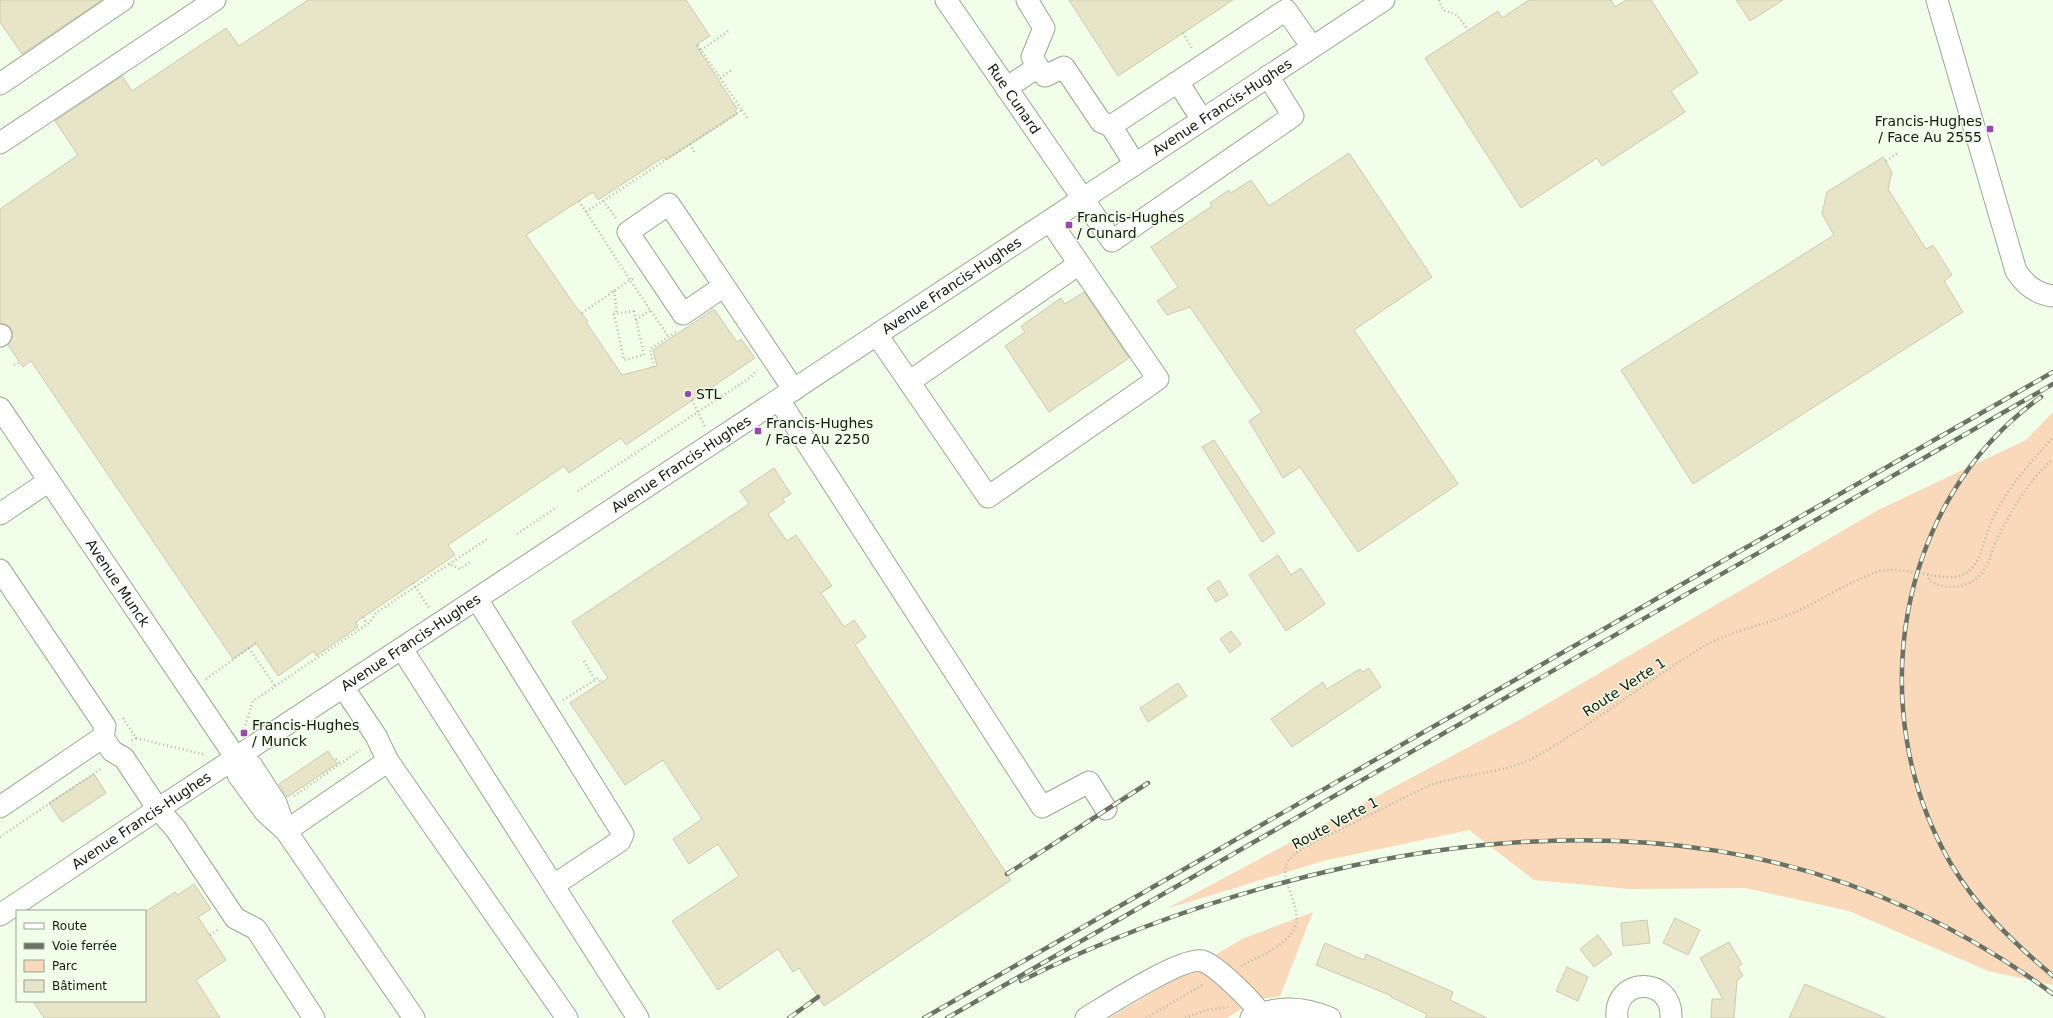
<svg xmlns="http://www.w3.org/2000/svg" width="2053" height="1018" font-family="'DejaVu Sans',sans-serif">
	<rect width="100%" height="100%" fill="#f1feea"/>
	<!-- green -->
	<g fill="#fad8ba">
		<polygon points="2053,412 2053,985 1988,971 1849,911 1745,888 1629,889 1534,880 1469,830 1323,861 1166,909 1521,719 1878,510 2026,440"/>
		<polygon points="1313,912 1280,996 1256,1000 1227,1018 1109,1018 1242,939"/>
	</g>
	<!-- building -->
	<g fill="#e8e4c8" stroke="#cdc9ae">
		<polygon points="0,0 102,0 22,54 0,22"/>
		<polygon points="308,0 686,0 710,36 696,45 737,109 735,110 737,114 666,160 664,157 598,200 593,192 526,235 576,307 588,321 586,322 622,375 657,366 653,350 714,309 737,342 741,339 755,358 626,445 621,438 569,473 564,466 448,545 455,555 356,622 358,627 316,656 314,651 278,676 256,643 233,659 31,361 23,367 8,345 12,338 12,332 9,326 0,323 0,209 78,155 55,121 122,76 132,91 226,28 239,46"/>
		<polygon points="1069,0 1233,0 1118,76"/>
		<polygon points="1529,0 1611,0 1615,7 1626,0 1651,0 1698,73 1671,91 1685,112 1602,166 1597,158 1521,208 1425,58 1498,11 1502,18"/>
		<polygon points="1736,0 1783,0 1750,21"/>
		<polygon points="1349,153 1432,277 1354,330 1458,484 1358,552 1300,467 1283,478 1249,421 1262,412 1190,307 1167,315 1157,301 1178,287 1151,247 1212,206 1210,203 1229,190 1231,193 1251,180 1269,206"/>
		<polygon points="1883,157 1892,172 1888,189 1926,249 1933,245 1952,275 1944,281 1963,312 1693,484 1621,370 1834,235 1822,214 1827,192"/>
		<polygon points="1084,292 1129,358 1049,412 1005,346 1025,332 1021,326 1061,298 1065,304"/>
		<polygon points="1214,440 1275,533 1262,542 1202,447"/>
		<polygon points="774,468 791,494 782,499 785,502 768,514 787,541 796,535 832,586 821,593 844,627 854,620 866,637 855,645 1011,880 824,1006 799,968 793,972 778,949 718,990 672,921 739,876 718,844 689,864 673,839 702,819 663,760 625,785 570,703 608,678 572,622 749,504 740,491"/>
		<polygon points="1278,555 1291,575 1301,568 1325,604 1286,631 1249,575"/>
		<polygon points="1219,580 1228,595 1216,602 1207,588"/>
		<polygon points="1231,631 1241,644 1230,653 1220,639"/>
		<polygon points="1369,668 1381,687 1292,747 1271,719 1323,682 1327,689 1360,669 1363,672"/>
		<polygon points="1178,683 1187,696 1148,722 1140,708"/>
		<polygon points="328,751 337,764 287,797 279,784"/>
		<polygon points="94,774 106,793 62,822 49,803"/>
		<polygon points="194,884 211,909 198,917 226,960 196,980 220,1018 44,1018 33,1001 145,1001 145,912 175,892 178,895"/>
		<polygon points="1675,918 1700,930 1688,955 1663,943"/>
		<polygon points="1647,920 1650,943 1623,946 1621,923"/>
		<polygon points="1598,935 1612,954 1594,967 1580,949"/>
		<polygon points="1729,942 1742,964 1738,967 1743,976 1737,980 1734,1018 1711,1018 1712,999 1723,999 1700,958"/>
		<polygon points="1325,943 1364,960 1366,954 1453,992 1450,1000 1487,1018 1425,1018 1427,1014 1391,997 1392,996 1316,965"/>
		<polygon points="1567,967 1588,977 1578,1001 1556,991"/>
		<polygon points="1805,984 1886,1018 1789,1018"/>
	</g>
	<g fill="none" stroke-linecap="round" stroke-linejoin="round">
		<defs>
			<g id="minor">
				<path id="s1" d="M946 0 1112 241 1293 116 1268 76"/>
				<polyline points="1027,0 1044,28 1032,57 1038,67"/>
				<path d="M1937 0 2016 271C2025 285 2036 294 2053 296"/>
				<polyline points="1178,82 1202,120"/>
				<polyline points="0,84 123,0"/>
				<polyline points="1006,88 1038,67 1045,76 1064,67 1101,122 1111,126"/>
				<polyline points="0,143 215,0"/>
				<polyline points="1135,164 1111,126 1286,10 1312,47"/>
				<polyline points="724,286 683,314 628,232 669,204 794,390"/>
				<polyline points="877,335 988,497 1158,379 1050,221"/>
				<polyline points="0,336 1,335"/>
				<polyline points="909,382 1079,264"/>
				<polyline points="779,400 1042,807 1089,782 1106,809"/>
				<path id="s2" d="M0 408 236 758 238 775 265 812 286 831 414 1018"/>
				<polyline points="0,514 49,481"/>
				<polyline points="0,570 105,726 103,737"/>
				<polyline points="477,599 623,834 620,841 554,885"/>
				<polyline points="402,649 638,1018"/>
				<polyline points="343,687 376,736 388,761 567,1018"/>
				<polyline points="236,758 252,766 276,803 281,817"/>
				<polyline points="0,807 103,737 112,751 124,758 158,809 175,828 235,918 256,929 314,1018"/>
				<polyline points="286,831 388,761"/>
				<path id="s3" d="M0 915 158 809 1384 0"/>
				<path d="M1086 1018C1106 1006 1183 956 1202 961 1215 964 1252 1001 1260 1013"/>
				<path d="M1251 1018C1277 1005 1304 1007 1330 1018"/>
				<path d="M1617 1018C1613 977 1673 975 1671 1018"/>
			</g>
		</defs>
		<!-- minor casing -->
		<use href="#minor" stroke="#9aa891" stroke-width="23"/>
		<!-- path -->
		<g stroke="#aeb9a8" stroke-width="2.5" stroke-dasharray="1 3" stroke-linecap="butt">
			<polyline points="1439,0 1443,10 1457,15 1468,30"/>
			<polyline points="1183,33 1193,50"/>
			<polyline points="701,50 730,30"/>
			<polyline points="720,78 733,69"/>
			<polyline points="742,110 747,118"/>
			<polyline points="690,144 695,153"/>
			<polyline points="1886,161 1898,153"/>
			<polyline points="579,201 630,280 635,277"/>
			<polyline points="603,201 616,218"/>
			<polyline points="586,212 742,110 697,44"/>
			<polyline points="614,291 617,314"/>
			<polygon points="634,311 644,355 624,360 614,314"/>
			<polyline points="582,313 630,280 668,336"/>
			<polyline points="636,320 651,310"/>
			<polyline points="14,365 20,362"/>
			<polyline points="654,367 650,349 676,332"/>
			<polyline points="692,400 705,427"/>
			<polyline points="578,491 751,377 757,370"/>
			<polyline points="517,534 557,507"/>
			<polyline points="449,564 489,538"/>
			<path d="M1928 574 1929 580C1943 590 1964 589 1977 578 1989 568 1992 550 1998 537 2012 509 2030 479 2053 459"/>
			<polyline points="413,583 429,608"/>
			<polyline points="363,617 367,624"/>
			<polyline points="249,648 275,686"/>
			<polyline points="584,661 595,680"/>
			<polyline points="206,679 256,643"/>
			<polyline points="563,700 598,678 601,682"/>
			<polyline points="123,718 136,738 131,741"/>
			<polyline points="244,729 253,701 369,623 376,613 449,564 460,569 470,562"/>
			<polyline points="136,738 206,755"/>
			<polyline points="336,759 340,764"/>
			<polyline points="294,796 360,750"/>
			<polyline points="0,837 102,768"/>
			<polyline points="145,915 146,914"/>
			<polyline points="210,935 219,929"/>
			<path d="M1241 966C1258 957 1282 948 1293 931 1307 911 1275 878 1289 860 1299 847 1326 837 1341 829 1370 815 1399 800 1428 786 1462 774 1499 774 1532 759 1590 726 1643 684 1701 648 1730 630 1764 626 1795 612 1822 600 1848 582 1877 572 1904 563 1947 586 1966 573 1980 564 1983 544 1988 530 2001 495 2028 465 2053 437"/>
			<polyline points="1146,1018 1204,984"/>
			<polyline points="1185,1018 1207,1010 1228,1007"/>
		</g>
		<!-- minor -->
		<use href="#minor" stroke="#fff" stroke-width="21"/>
		<defs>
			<g id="rail">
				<path d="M2041 397C1895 501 1862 712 1951 864 1977 908 2014 943 2053 976"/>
				<polyline points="1007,874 1148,783"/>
				<path d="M1021 981C1125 929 1237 891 1351 866 1604 812 1841 837 2053 994"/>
				<polyline points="789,1018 818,997"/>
				<polyline points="924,1018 2053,372"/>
				<polyline points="947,1018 2053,384"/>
			</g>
		</defs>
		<!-- rail casing -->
		<use href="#rail" stroke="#6a7265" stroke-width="4.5"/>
		<!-- rail -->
		<use href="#rail" stroke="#f1feea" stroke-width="3" stroke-dasharray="9" stroke-linecap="butt"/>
	</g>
	<!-- markers -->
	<g fill="#9d45b1" stroke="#f1feea" stroke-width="1.5">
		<rect x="1986" y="125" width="8" height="8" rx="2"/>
		<rect x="1065" y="221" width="8" height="8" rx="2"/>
		<circle cx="688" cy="394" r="4"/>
		<rect x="754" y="427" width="8" height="8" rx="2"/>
		<rect x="240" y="729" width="8" height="8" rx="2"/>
	</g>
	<g text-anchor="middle" stroke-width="3" stroke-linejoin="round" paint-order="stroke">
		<!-- street labels -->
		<g font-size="14" fill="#141910" stroke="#f1feea">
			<text dy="5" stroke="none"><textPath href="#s1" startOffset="120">Rue Cunard</textPath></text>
			<text dy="5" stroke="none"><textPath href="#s3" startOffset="1465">Avenue Francis-Hughes</textPath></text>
			<text dy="5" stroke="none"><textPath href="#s3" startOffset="1141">Avenue Francis-Hughes</textPath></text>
			<text dy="5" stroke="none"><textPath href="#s3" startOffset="817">Avenue Francis-Hughes</textPath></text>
			<text dy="5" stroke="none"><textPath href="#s2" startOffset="211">Avenue Munck</textPath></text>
			<text dy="5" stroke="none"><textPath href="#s3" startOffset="493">Avenue Francis-Hughes</textPath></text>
			<text transform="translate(1624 687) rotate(-33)" y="5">Route Verte 1</text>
			<text dy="5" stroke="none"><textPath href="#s3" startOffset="170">Avenue Francis-Hughes</textPath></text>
			<text transform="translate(1335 823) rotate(-28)" y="5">Route Verte 1</text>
		</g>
		<!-- poi labels -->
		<g font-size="14" fill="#141910" stroke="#f1feea" text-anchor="start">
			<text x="1982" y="126" text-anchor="end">Francis-Hughes<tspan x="1982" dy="16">/ Face Au 2555</tspan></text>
			<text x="1077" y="222">Francis-Hughes<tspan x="1077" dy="16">/ Cunard</tspan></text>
			<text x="696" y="399">STL</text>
			<text x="766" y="428">Francis-Hughes<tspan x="766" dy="16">/ Face Au 2250</tspan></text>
			<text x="252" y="730">Francis-Hughes<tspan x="252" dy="16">/ Munck</tspan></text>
		</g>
	</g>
	<!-- legend -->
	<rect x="16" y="910" width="130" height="92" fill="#f1feea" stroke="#99a293"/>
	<rect x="24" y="923" width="20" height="6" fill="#ffffff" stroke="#99a293"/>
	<text x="52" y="930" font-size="12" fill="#141910">Route</text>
	<rect x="24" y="943" width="20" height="6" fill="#6a7265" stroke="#99a293"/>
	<text x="52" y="950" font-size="12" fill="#141910">Voie ferrée</text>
	<rect x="24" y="960" width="20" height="12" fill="#fad8ba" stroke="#99a293"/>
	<text x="52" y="970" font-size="12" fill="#141910">Parc</text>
	<rect x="24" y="980" width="20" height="12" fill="#e8e4c8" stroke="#99a293"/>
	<text x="52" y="990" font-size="12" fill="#141910">Bâtiment</text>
</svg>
